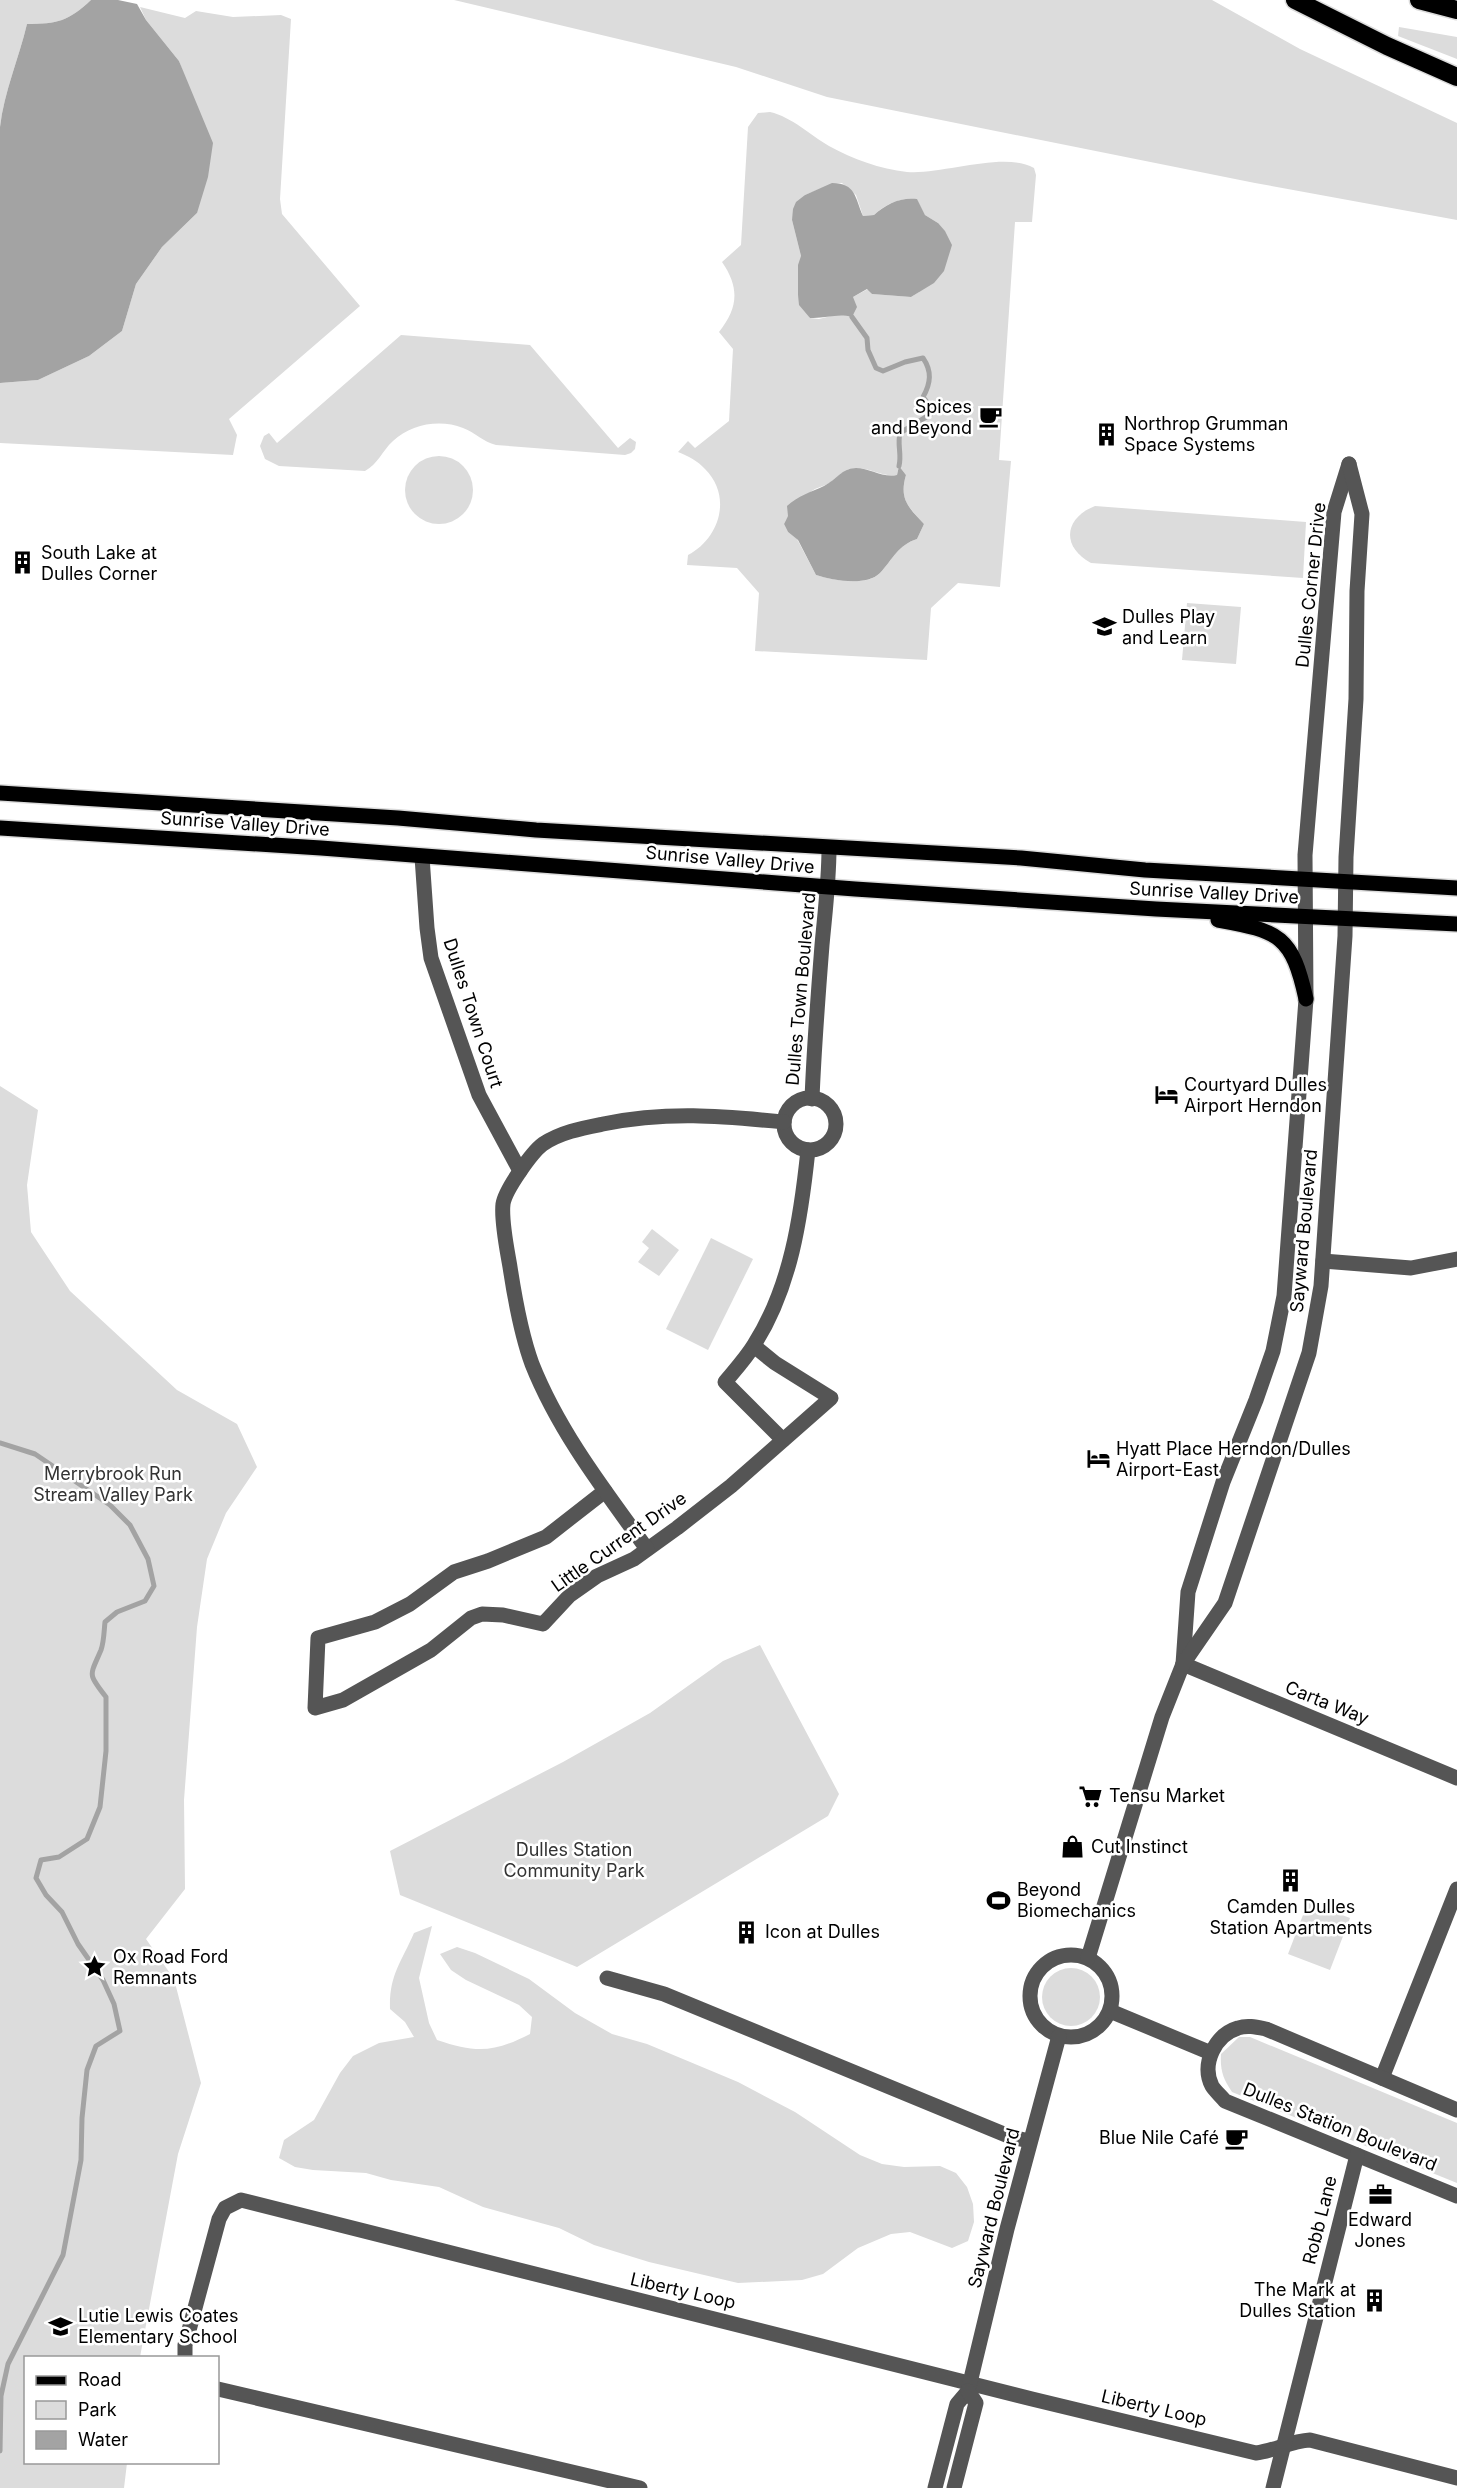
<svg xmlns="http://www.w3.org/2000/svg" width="1457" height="2488" font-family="Inter,sans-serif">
	<rect width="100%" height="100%" fill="#fff"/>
	<!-- green -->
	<g fill="#dcdcdc" fill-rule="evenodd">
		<path d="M0 0H91C69 21 57 24 27 24 19 58 4 92 0 127Z"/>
		<polygon points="454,0 1212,0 1300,49 1457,123 1457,220 1255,183 827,97 736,67"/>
		<polygon points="140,7 185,18 196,11 233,17 281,15 291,19 280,199 282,214 360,306 229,419 237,435 233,455 0,443 0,383 38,380 89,356 122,331 136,284 162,247 197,213 187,83 179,61 146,20"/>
		<polygon points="1399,27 1457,37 1457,59 1398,36"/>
		<path d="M770 112C792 117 810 135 829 146 853 159 880 169 907 172 942 175 1004 151 1034 168L1036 175 1032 222H1015L999 460 1011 461 1000 587 958 583 931 608 927 660 755 651 759 593 737 568 687 565 688 555C719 539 733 497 705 469 698 461 688 456 678 452L688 441 695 448 729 421 733 349 719 332C738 308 740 288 722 262L741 245 748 127 758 113ZM842 183 856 195 863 216 874 215C886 204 900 197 917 200L925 215 938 223 919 292 911 297 872 294 868 289 853 297 839 314 819 319 810 318 798 295 801 256 792 220 805 195 832 184ZM899 466 906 475C899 500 908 506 924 524L917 539C898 545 893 559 880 573 867 587 832 580 816 575L797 539 788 532 784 524C789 512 804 496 815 489 819 487 824 486 828 484 838 477 844 468 856 468 871 468 882 477 897 475Z"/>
		<path d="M401 335 530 345 618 448 630 438 636 442 635 449 631 453 625 455 496 445C483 442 476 433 463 428 440 419 411 424 393 441 382 451 378 464 365 471L279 466 265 459 260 446 264 436 269 433 277 443Z"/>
		<circle cx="439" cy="490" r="34"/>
		<path d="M1095 506 1306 522 1303 578 1091 563C1061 547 1064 518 1095 506Z"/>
		<polygon points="1187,603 1241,607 1236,664 1182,660"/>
		<polygon points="0,1086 38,1110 27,1185 31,1232 70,1291 177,1390 237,1424 257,1467 226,1513 207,1559 197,1627 184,1800 185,1889 146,1939 174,1979 201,2083 178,2154 140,2357 26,2358 26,2462 127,2463 124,2488 0,2488"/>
		<polygon points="652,1229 679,1250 659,1276 638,1262 649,1248 642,1242"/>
		<polygon points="711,1238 753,1259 708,1350 666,1329"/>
		<polygon points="760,1645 839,1794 828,1816 577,1967 400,1895 390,1851 563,1762 650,1713 723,1661"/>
		<polygon points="1308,1902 1350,1918 1330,1970 1288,1954"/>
		<path d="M432 1926 419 1978 429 2023 437 2040C476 2053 493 2053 530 2034L532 2017 519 2005 466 1980 451 1970 440 1954 457 1947 475 1953 529 1979 575 2013 612 2034 647 2044 738 2082 795 2112 860 2155 882 2164 904 2167 940 2166 956 2173 967 2187 973 2204 974 2222 968 2241 952 2248 910 2232 891 2234 858 2248 823 2274 802 2280 738 2283 649 2262 594 2245 559 2228 483 2207 439 2187 391 2180 366 2173 313 2170 295 2167 279 2158 284 2140 314 2120 340 2073 353 2056 379 2043 414 2037 405 2022 390 2009C389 1975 401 1963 414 1933Z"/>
		<circle cx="1071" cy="1997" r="29"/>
		<path d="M1239 2037H1250L1457 2123V2183L1232 2092C1223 2079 1220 2070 1221 2054Z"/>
	</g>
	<!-- water -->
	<g fill="#a3a3a3">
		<path d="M91 0H118L137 4 146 20 179 61 213 143 208 177 197 213 162 247 136 284 122 331 89 356 38 380 0 383V127C4 92 19 58 27 24 57 24 69 21 91 0Z"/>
		<path d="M832 183C856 183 855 198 863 216L874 215C886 204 900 197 917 199L925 215 938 223 945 231 952 245 944 271 934 283 911 297 872 294 867 289 853 297 857 307 852 317C837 313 825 319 810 318L799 305 798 295V265L801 256 792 220 793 209 796 202 805 195Z"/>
		<path d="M899 466 906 475C899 499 908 507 924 524L917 539C898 545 893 559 880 573 866 587 832 580 816 575L798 540 788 532 784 524 788 516 787 506C798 496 811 492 824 486 836 480 842 468 856 468 870 468 882 478 897 475Z"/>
	</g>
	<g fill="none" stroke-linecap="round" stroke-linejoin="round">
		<!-- stream -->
		<g stroke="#a3a3a3" stroke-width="5">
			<path d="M852 317 867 338 868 350 876 368 883 371 905 362 923 358C932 371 931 383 923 397L931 407V414L900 433C897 445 902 454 899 466"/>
			<path d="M0 1443 35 1454 110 1505 130 1525 148 1559 154 1586 145 1601 117 1612 105 1622C104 1631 104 1642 101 1650 90 1676 87 1673 106 1697V1751L100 1807 87 1839 59 1857 41 1860 36 1878 46 1895 62 1912 78 1944 103 1980 114 2004 120 2031 96 2046 87 2070 82 2118 81 2160 63 2255 8 2364 1 2396 0 2451"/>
		</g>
		<defs>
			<g id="major">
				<polyline points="0,793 398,818 536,830 1021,858 1145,870 1457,888"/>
				<polyline points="0,828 321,848 855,889 1156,909 1457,924"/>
				<path d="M1218 920C1280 931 1292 936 1306 999"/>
			</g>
			<g id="highway">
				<polyline points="1295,0 1387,46 1457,77"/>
				<polyline points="1419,0 1457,10"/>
			</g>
		</defs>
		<!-- major casing -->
		<use href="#major" stroke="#dbdbdb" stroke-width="18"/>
		<!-- highway casing -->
		<use href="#highway" stroke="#dbdbdb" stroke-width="21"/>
		<!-- minor -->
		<g stroke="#555" stroke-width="15">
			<polyline points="422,857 427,928 431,958 479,1095 520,1171"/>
			<circle cx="810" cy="1124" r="26"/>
			<path d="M812 1099C814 1047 818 996 822 945 825 912 829 881 829 848"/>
			<polyline points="1323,1261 1411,1268 1457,1259"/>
			<path d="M783 1440 725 1382C735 1370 746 1358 754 1345 791 1287 801 1217 808 1150"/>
			<polyline points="605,1491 546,1537 488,1561 454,1572 410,1604 375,1622 318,1638 315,1708 343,1700 431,1650 471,1618 482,1614 503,1615 543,1624 570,1595 597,1576 634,1559 677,1528 731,1486 831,1398 775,1363 754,1346"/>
			<path d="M647 1549C605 1491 559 1432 532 1364 521 1334 515 1300 510 1267 507 1249 501 1221 503 1204 505 1190 532 1152 543 1144 561 1132 583 1128 603 1124 668 1111 720 1116 784 1122"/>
			<polyline points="1183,1664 1188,1592 1223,1482 1256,1400 1273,1351 1284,1296 1306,999 1305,855 1334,512 1349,464"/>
			<polyline points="1183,1664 1457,1778"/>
			<circle cx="1071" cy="1996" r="41"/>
			<polyline points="1088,1958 1162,1717 1183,1664 1225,1603 1309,1353 1321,1286 1345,936 1346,857 1356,699 1357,591 1362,514 1349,464"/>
			<polyline points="607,1978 664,1994 1011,2137 1030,2141"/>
			<polyline points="1110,2011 1211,2053"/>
			<polyline points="1382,2078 1457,1889"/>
			<path d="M1457 2110 1266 2029C1256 2027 1247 2025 1238 2028 1215 2035 1201 2064 1212 2086 1215 2091 1221 2096 1225 2101L1457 2196"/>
			<path d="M185 2358V2345L219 2219 225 2208 241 2200 1032 2399 1256 2453C1274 2451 1291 2441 1310 2440L1457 2478"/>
			<polyline points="218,2389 640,2488"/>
			<polyline points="935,2488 957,2404 968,2391 1007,2229 1059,2036"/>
			<polyline points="954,2488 976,2403 968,2391"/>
			<polyline points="1273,2488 1357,2155"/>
		</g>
		<!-- major -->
		<use href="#major" stroke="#000" stroke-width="15"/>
		<!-- highway -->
		<use href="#highway" stroke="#000" stroke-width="18"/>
	</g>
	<!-- icons -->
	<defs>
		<symbol id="cafe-bare" viewBox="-9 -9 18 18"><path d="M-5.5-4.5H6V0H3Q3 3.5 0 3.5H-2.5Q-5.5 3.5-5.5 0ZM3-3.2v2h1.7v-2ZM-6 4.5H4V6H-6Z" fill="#000" stroke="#fff" stroke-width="2.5" paint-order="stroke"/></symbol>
		<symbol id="building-bare" viewBox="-9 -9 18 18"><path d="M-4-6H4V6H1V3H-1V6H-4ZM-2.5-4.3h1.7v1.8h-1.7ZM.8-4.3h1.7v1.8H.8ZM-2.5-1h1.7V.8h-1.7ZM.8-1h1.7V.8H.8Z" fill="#000" stroke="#fff" stroke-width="2.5" paint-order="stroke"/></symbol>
		<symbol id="school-bare" viewBox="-9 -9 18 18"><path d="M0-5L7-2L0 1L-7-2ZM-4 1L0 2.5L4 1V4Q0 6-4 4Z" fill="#000" stroke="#fff" stroke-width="2.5" paint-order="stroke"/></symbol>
		<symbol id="hotel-bare" viewBox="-9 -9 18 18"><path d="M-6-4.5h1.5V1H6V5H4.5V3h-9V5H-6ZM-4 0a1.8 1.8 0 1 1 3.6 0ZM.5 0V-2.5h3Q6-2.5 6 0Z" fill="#000" stroke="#fff" stroke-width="2.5" paint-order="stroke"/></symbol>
		<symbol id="supermarket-bare" viewBox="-9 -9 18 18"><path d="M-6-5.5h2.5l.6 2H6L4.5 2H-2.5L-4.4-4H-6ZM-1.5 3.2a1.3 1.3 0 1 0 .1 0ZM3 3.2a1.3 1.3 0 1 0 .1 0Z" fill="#000" stroke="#fff" stroke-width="2.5" paint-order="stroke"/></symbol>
		<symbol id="shop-bare" viewBox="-9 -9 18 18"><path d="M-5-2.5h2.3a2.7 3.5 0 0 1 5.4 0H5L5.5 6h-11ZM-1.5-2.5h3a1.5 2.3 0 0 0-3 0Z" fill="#000" stroke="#fff" stroke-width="2.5" paint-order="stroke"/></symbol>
		<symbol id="stadium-bare" viewBox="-9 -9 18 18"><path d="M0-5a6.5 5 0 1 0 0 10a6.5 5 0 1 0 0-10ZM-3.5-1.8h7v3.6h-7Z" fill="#000" stroke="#fff" stroke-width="2.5" paint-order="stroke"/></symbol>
		<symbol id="sight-bare" viewBox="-9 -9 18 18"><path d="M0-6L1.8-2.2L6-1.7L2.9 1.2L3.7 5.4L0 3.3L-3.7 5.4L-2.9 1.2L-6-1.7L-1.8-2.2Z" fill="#000" stroke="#fff" stroke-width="2.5" paint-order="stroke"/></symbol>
		<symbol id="office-bare" viewBox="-9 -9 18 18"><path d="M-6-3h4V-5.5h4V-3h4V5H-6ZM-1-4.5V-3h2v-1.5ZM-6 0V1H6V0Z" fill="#000" stroke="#fff" stroke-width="2.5" paint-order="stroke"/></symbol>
	</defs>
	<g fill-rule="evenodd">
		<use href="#cafe-bare" x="974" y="400" width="33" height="33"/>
		<use href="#building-bare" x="1090" y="418" width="33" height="33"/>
		<use href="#building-bare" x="6" y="546" width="33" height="33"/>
		<use href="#school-bare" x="1088" y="610" width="33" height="33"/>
		<use href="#hotel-bare" x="1150" y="1078" width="33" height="33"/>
		<use href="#hotel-bare" x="1082" y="1442" width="33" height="33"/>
		<use href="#supermarket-bare" x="1074" y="1780" width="33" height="33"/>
		<use href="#shop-bare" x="1056" y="1830" width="33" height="33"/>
		<use href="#building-bare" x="1274" y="1864" width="33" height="33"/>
		<use href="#stadium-bare" x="982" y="1884" width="33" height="33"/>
		<use href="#building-bare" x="730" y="1916" width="33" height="33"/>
		<use href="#sight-bare" x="78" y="1950" width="33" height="33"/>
		<use href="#cafe-bare" x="1220" y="2122" width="33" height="33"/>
		<use href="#office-bare" x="1364" y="2178" width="33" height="33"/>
		<use href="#building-bare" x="1358" y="2284" width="33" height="33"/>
		<use href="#school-bare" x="44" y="2310" width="33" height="33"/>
	</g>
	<g text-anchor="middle" stroke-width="5" stroke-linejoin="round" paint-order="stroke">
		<!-- poi labels -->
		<g font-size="18" fill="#000" stroke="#fff" text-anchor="start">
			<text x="972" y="413" text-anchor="end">Spices<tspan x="972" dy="21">and Beyond</tspan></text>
			<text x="1124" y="430">Northrop Grumman<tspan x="1124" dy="21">Space Systems</tspan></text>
			<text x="41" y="559">South Lake at<tspan x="41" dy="21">Dulles Corner</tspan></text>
			<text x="1122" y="623">Dulles Play<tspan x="1122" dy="21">and Learn</tspan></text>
			<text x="1184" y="1091">Courtyard Dulles<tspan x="1184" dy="21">Airport Herndon</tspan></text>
			<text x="1116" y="1455">Hyatt Place Herndon/Dulles<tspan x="1116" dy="21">Airport-East</tspan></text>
			<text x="1109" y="1802">Tensu Market</text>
			<text x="1091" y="1853">Cut Instinct</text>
			<text x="1017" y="1896">Beyond<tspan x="1017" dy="21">Biomechanics</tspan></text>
			<text x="1291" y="1913" text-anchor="middle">Camden Dulles<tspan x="1291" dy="21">Station Apartments</tspan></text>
			<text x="765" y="1938">Icon at Dulles</text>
			<text x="113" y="1963">Ox Road Ford<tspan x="113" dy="21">Remnants</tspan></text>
			<text x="1219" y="2144" text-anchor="end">Blue Nile Café</text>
			<text x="1380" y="2226" text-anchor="middle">Edward<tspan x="1380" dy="21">Jones</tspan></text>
			<text x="1356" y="2296" text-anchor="end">The Mark at<tspan x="1356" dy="21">Dulles Station</tspan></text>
			<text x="78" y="2322">Lutie Lewis Coates<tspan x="78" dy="21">Elementary School</tspan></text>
		</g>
		<!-- street labels -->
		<g font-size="18" fill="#000" stroke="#fff">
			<text transform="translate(1311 585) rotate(-84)" y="6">Dulles Corner Drive</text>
			<text transform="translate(245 824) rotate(4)" y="6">Sunrise Valley Drive</text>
			<text transform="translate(730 860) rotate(5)" y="6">Sunrise Valley Drive</text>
			<text transform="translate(1214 893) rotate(3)" y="6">Sunrise Valley Drive</text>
			<text transform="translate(801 989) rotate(-85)" y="6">Dulles Town Boulevard</text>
			<text transform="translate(473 1013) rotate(72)" y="6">Dulles Town Court</text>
			<text transform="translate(1304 1231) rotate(-85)" y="6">Sayward Boulevard</text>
			<text transform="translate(619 1542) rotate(-35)" y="6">Little Current Drive</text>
			<text transform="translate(1327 1703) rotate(22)" y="6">Carta Way</text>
			<text transform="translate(1340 2127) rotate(22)" y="6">Dulles Station Boulevard</text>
			<text transform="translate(994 2208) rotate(-76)" y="6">Sayward Boulevard</text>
			<text transform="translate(1320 2220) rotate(-76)" y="6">Robb Lane</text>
			<text transform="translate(683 2291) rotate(13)" y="6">Liberty Loop</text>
			<text transform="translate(1154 2408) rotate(13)" y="6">Liberty Loop</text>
		</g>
		<!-- park labels -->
		<g font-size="18" fill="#333" stroke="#fff">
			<text x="113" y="1480">Merrybrook Run<tspan x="113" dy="21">Stream Valley Park</tspan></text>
			<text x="574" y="1856">Dulles Station<tspan x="574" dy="21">Community Park</tspan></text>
		</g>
	</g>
	<!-- legend -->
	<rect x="24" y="2356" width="195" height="108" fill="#ffffff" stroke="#999999" stroke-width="1.5"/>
	<rect x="36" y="2376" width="30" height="9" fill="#000000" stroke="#999999" stroke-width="1.5"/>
	<text x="78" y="2386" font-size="18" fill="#000000">Road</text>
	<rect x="36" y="2401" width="30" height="18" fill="#dcdcdc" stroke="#999999" stroke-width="1.5"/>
	<text x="78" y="2416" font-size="18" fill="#000000">Park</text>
	<rect x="36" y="2431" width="30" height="18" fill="#a3a3a3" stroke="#999999" stroke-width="1.5"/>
	<text x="78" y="2446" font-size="18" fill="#000000">Water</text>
</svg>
